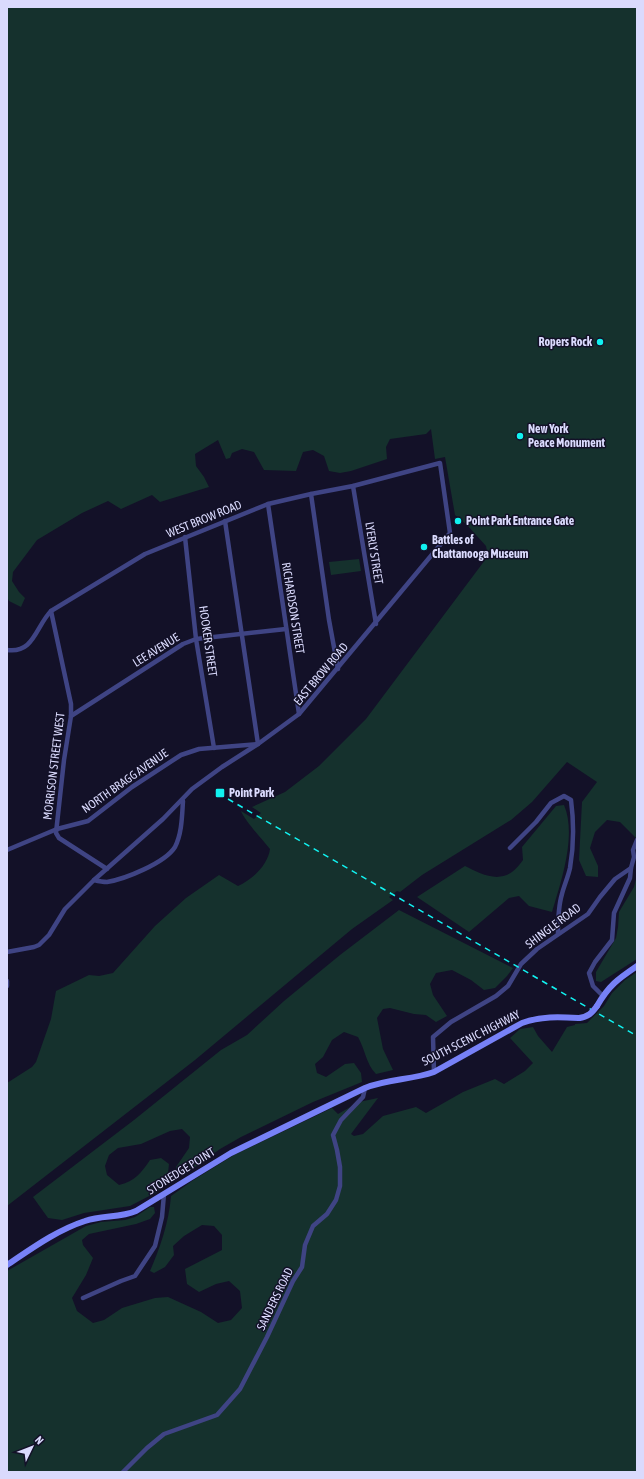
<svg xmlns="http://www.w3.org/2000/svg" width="644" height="1479" font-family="'Asap Condensed',sans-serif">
	<rect width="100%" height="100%" fill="#131128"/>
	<!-- green -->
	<g fill="#15312d">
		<path d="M7 7H637V839L620 822 607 820 595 832 590 848 598 866V877L586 876 579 860 582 802 597 782 567 762 532 802 511 820 422 875 400 892 397 891 389 897 393 900 352 929 195 1060 7 1206V1083L32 1067 36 1062 51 1019 56 991 89 975 99 976 113 973 155 926 186 898 219 875 238 886C252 880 268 865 270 849 263 840 244 820 241 811L254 819 261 813 252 807 285 792 319 766 366 719 488 556 486 546 467 525 455 515 445 457 435 459 431 429 426 434 390 439 386 447 387 459 351 471 340 473 329 471 324 456 313 450 303 452 296 471 264 470 254 452 242 449 232 453 230 458 226 459 218 440 195 454 196 466 204 477 209 487 160 502 152 495 121 509 108 501 82 513 37 540 13 572 12 581 19 592 25 598 21 607 9 601 7 597Z"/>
		<polygon points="359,559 361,571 331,575 329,562"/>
		<path d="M564 805C577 835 561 882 552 912L529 906 519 896 509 898 469 932 417 897 465 866C479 873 497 883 512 872 516 869 520 864 523 860L522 847 556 806Z"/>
		<polygon points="637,875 637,959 601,982 596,981 596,972 616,938 618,927 619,912 634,887"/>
		<path d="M399 910 513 968 507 976 495 988 484 990 471 980 452 970 436 973 430 984 433 995 447 1016 436 1022 426 1015 414 1014 390 1008 383 1009 377 1018 383 1049 393 1070 376 1074C366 1064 365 1049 358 1037L344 1032 332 1040 323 1057 315 1064 317 1073 326 1077 345 1064 354 1063 361 1073 362 1082 313 1102 241 1137 220 1149 183 1176 177 1173 176 1167 189 1148 190 1137 182 1129 170 1131 141 1144 118 1148 109 1155 105 1166 107 1175 119 1185C134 1182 142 1172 150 1160L161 1158 169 1164 167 1182 157 1192 130 1206 84 1213 62 1220 48 1218 33 1197 134 1120 221 1050 247 1035 284 1001 340 955Z"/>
		<path d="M637 972V1472H7V1271L86 1226 101 1222 125 1220 135 1217 150 1207H154L155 1213 150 1219 136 1224 89 1234 82 1240 83 1245 93 1258 86 1275 72 1298 77 1311 93 1323 104 1320 122 1308 155 1298 168 1297 201 1312 218 1323 231 1320 242 1308 240 1291 229 1281 216 1284 199 1292 187 1284 185 1269 222 1250V1235L214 1226 202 1225 184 1236 173 1246 174 1255 165 1267 154 1273 150 1271C160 1248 169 1222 171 1196L192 1181 234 1155 332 1108 338 1114 359 1102 378 1098 351 1134 354 1136 363 1134 383 1116 416 1107 426 1113 463 1092 495 1079 504 1084 525 1071 533 1063 510 1038 520 1029 533 1027 538 1036 552 1052 567 1027 575 1025V1024L587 1023 604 1006 612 993 625 980Z"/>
	</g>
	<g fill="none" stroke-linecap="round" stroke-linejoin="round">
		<!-- minor -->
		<g stroke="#3f4484" stroke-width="4.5">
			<polyline points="353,486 376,624"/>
			<polyline points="311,494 329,620 338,669"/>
			<polyline points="268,504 299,714"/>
			<polyline points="185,537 196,639 214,748"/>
			<polyline points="51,611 71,704 71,716 64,760 56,833 59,838 107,869"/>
			<path d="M7 650C34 654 36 626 51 611L145 554 268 504 311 494 353 486 440 463 450 533 299 714 258 744 222 767 192 789 163 819 94 880 65 909 49 935 39 945 34 947 7 952"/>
			<polyline points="71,716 183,644 196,639 286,629"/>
			<path d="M510 848 536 822 551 803 564 796 571 800C574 823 574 845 570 868 568 877 564 886 562 894 558 907 558 921 558 934"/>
			<polyline points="7,850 57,829 88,821 132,787 181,755 199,749 258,744 225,521"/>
			<path d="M94 880C98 881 103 882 107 882 125 879 165 863 175 847 182 833 182 816 183 801"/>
			<polyline points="7,981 7,986"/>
			<polyline points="603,996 593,986 589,973 595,962 612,940 614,913 630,878 631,868"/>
			<polyline points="434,1072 433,1037 451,1022 496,996 508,986 521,964 537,949 588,914 600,897 615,879 631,868 634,857 633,850 637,840"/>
			<polyline points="83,1298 121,1281 135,1276 155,1246 162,1217 164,1194"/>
			<polyline points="123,1472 147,1448 164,1434 217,1415 240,1389 267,1337 293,1281 302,1267 305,1245 313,1226 327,1214 336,1200 340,1186 340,1167 337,1150 333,1135 341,1120 363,1097 365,1088"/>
		</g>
		<!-- secondary -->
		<g stroke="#7781f7" stroke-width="6">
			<path d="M597 1006C609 985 618 979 637 966"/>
			<path d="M7 1265C31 1249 57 1230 85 1221 102 1215 120 1218 136 1211L231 1153 365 1088C387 1079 411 1080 434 1072L522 1023C541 1016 559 1017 579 1018"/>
		</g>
		<!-- rail -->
		<polyline stroke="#11f2f0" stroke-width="1.5" stroke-dasharray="6 5" stroke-linecap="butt" points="228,799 637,1036"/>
		<!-- secondary-bridge -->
		<path stroke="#7781f7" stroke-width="6" d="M579 1018C588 1017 592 1013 597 1006"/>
	</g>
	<!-- markers -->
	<g fill="#11f2f0" stroke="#131128" stroke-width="1.5">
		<circle cx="600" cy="342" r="4"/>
		<circle cx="520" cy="436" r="4"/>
		<circle cx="458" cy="521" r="4"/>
		<circle cx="424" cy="547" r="4"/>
		<rect x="215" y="788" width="10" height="10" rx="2"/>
	</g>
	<g text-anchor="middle" stroke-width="3" stroke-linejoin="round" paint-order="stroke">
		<!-- poi labels -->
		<g font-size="12" font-weight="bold" fill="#dadafd" stroke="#131128" text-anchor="start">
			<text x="592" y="346" text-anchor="end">Ropers Rock</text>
			<text x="528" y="433">New York<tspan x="528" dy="14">Peace Monument</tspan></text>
			<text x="466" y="525">Point Park Entrance Gate</text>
			<text x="432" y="544">Battles of<tspan x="432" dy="14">Chattanooga Museum</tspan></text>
			<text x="229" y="797">Point Park</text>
		</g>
		<!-- street labels -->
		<g font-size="12" fill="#dadafd" stroke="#131128">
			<text transform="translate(204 519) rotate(-22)" y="4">WEST BROW ROAD</text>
			<text transform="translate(374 553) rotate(81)" y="4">LYERLY STREET</text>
			<text transform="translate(293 608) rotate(81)" y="4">RICHARDSON STREET</text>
			<text transform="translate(208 641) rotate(82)" y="4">HOOKER STREET</text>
			<text transform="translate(156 650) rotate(-32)" y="4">LEE AVENUE</text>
			<text transform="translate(321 674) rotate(-50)" y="4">EAST BROW ROAD</text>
			<text transform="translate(54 766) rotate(-83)" y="4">MORRISON STREET WEST</text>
			<text transform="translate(125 781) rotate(-35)" y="4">NORTH BRAGG AVENUE</text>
			<text transform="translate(553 926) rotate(-37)" y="4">SHINGLE ROAD</text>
			<text transform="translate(471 1038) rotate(-27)" y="4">SOUTH SCENIC HIGHWAY</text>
			<text transform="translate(181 1171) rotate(-32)" y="4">STONEDGE POINT</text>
			<text transform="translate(275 1299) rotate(-64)" y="4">SANDERS ROAD</text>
		</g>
	</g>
	<!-- border -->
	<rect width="644" height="1479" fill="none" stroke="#dadafd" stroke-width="16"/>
	<!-- north arrow -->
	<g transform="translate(32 1447) rotate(47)" stroke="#131128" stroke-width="3" paint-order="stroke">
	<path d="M0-3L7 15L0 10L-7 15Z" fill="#dadafd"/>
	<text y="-6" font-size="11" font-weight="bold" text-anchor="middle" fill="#dadafd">N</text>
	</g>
</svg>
